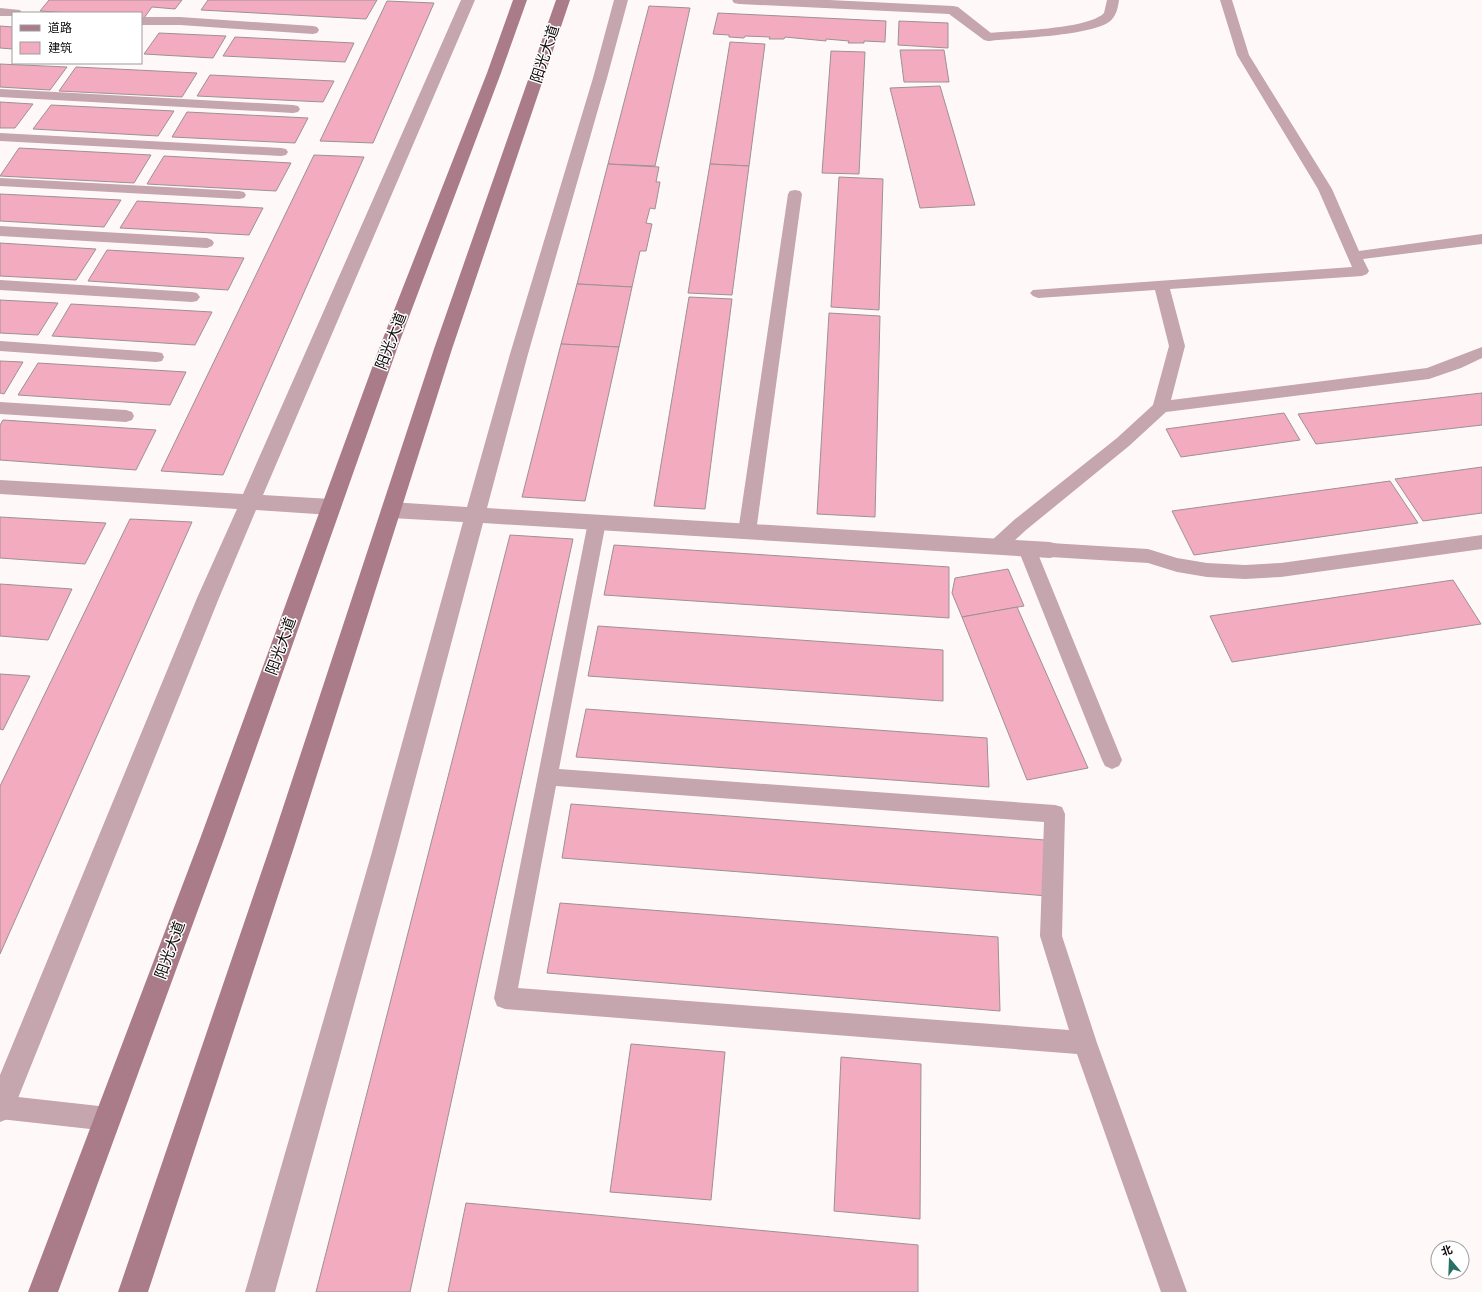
<svg xmlns="http://www.w3.org/2000/svg" width="1482" height="1292" font-family="Jost,'Noto Sans SC',sans-serif">
	<rect width="100%" height="100%" fill="#fff8f9"/>
	<!-- building -->
	<g fill="#f2abbf" stroke="#9c9194">
		<polygon points="49,0 182,0 175,9 152,7 144,18 141,18 141,13 72,13 40,11"/>
		<polygon points="208,0 377,0 366,19 201,10"/>
		<polygon points="387,1 434,3 373,143 320,141"/>
		<polygon points="649,6 690,8 655,166 608,164"/>
		<polygon points="718,13 886,21 885,42 864,41 864,43 848,43 849,41 826,39 826,41 785,37 784,39 769,39 770,37 745,36 744,38 729,37 729,35 713,34"/>
		<polygon points="899,21 948,23 948,48 898,45"/>
		<polygon points="0,26 13,27 13,49 0,48"/>
		<polygon points="159,33 226,36 213,58 144,54"/>
		<polygon points="235,37 354,43 345,62 223,56"/>
		<polygon points="730,42 765,44 749,166 710,164"/>
		<polygon points="900,50 944,50 949,82 904,82"/>
		<polygon points="831,51 865,52 859,174 822,173"/>
		<polygon points="0,64 67,67 50,90 0,87"/>
		<polygon points="76,67 197,73 182,97 59,91"/>
		<polygon points="210,75 334,81 323,102 197,96"/>
		<polygon points="940,86 975,205 920,208 890,88"/>
		<polygon points="0,102 33,104 15,128 0,128"/>
		<polygon points="51,105 174,111 158,136 33,129"/>
		<polygon points="187,112 308,118 295,143 172,137"/>
		<polygon points="19,148 151,155 134,183 0,176"/>
		<polygon points="314,155 364,157 223,475 161,471"/>
		<polygon points="164,156 291,163 276,191 147,184"/>
		<polygon points="608,164 659,167 656,182 660,182 655,209 650,208 646,223 652,224 646,251 640,251 632,287 577,284"/>
		<polygon points="710,164 749,166 732,295 688,293"/>
		<polygon points="839,177 883,179 879,310 831,307"/>
		<polygon points="0,194 121,200 104,227 0,221"/>
		<polygon points="137,201 263,208 249,235 120,228"/>
		<polygon points="0,243 96,249 76,280 0,276"/>
		<polygon points="107,250 244,258 228,290 88,281"/>
		<polygon points="577,284 632,287 619,347 561,344"/>
		<polygon points="689,297 732,299 705,509 654,506"/>
		<polygon points="0,300 58,303 38,335 0,333"/>
		<polygon points="71,304 212,312 195,345 52,336"/>
		<polygon points="829,313 880,316 875,517 817,514"/>
		<polygon points="561,344 619,347 585,501 522,497"/>
		<polygon points="0,361 23,362 4,394 0,393"/>
		<polygon points="38,363 186,372 170,405 18,395"/>
		<polygon points="1482,393 1482,425 1316,444 1298,414"/>
		<polygon points="1284,413 1300,440 1181,457 1166,429"/>
		<polygon points="3,420 156,430 136,470 0,460 0,425"/>
		<polygon points="1482,467 1482,513 1423,521 1395,479"/>
		<polygon points="1390,481 1418,523 1194,555 1172,511"/>
		<polygon points="0,517 106,523 85,564 0,558"/>
		<polygon points="130,519 192,522 0,954 0,786"/>
		<polygon points="510,535 573,539 410,1292 316,1292"/>
		<polygon points="614,545 949,567 949,618 604,595"/>
		<polygon points="1008,569 1024,606 962,617 952,593 955,578"/>
		<polygon points="1453,580 1481,624 1232,662 1210,616"/>
		<polygon points="0,584 72,589 48,640 0,636"/>
		<polygon points="1017,607 1088,768 1027,780 962,617"/>
		<polygon points="598,626 943,650 943,701 588,676"/>
		<polygon points="0,674 30,676 3,730 0,729"/>
		<polygon points="586,709 987,738 989,787 576,757"/>
		<polygon points="571,804 1045,840 1048,896 562,858"/>
		<polygon points="560,903 998,937 1000,1011 547,973"/>
		<polygon points="631,1044 725,1052 711,1200 610,1192"/>
		<polygon points="841,1057 921,1064 920,1219 834,1211"/>
		<polygon points="466,1203 918,1245 918,1292 448,1292"/>
	</g>
	<g fill="none" stroke-linecap="round" stroke-linejoin="round">
		<!-- lane -->
		<g fill="#c5a5ae" fill-rule="evenodd">
			<path d="M1107 0H1119C1118 8 1116 17 1109 22 1088 36 1016 38 989 41L985 40 983 37 985 34 989 33C1013 31 1089 29 1104 13Z"/>
			<polygon points="1220,0 1232,0 1249,55 1332,189 1359,251 1482,234 1482,244 1363,259 1369,271 1367,274 1362,276 1170,289 1185,346 1171,400 1427,368 1482,347 1482,358 1461,368 1429,379 1166,412 1129,446 1026,530 1002,552 996,554 990,552 987,547 990,542 1014,520 1117,438 1153,405 1169,346 1155,290 1038,298 1033,296 1030,293 1033,290 1352,267 1318,189 1237,55"/>
			<polygon points="0,8 20,10 22,13 13,13 13,16 0,16"/>
			<polygon points="141,17 180,17 313,26 317,27 319,30 317,33 313,34 180,25 141,25"/>
			<polygon points="0,89 293,105 298,106 300,109 298,112 293,113 0,97"/>
			<polygon points="0,133 281,148 286,149 288,152 286,155 281,156 0,141"/>
			<polygon points="0,178 239,191 244,192 246,195 244,198 239,199 0,186"/>
			<polygon points="795,190 800,191 802,194 756,532 753,537 747,539 741,537 738,532 788,194 790,191"/>
			<polygon points="0,226 207,238 212,240 214,243 212,246 207,248 0,236"/>
			<polygon points="0,280 192,292 197,293 200,297 197,301 192,302 0,290"/>
			<polygon points="0,341 156,352 162,353 164,357 162,361 156,362 0,351"/>
			<polygon points="0,402 126,410 132,412 134,416 132,420 126,422 0,414"/>
			<path d="M597 515 603 517 606 522 559 769 1055 805 1062 807 1065 814 1062 936 1097 1043 1187 1292H1161L1077 1054 505 1009 497 1006 494 998 588 522 591 517ZM556 786 1044 822 1040 936 1069 1030 518 988Z"/>
			<polygon points="1482,535 1482,549 1281,577 1245,579 1207,577 1177,572 1148,563 1050,557 1044,555 1041,550 1044,545 1050,543 1148,549 1177,558 1207,563 1245,565 1281,563"/>
			<polygon points="1027,542 1033,544 1036,549 1122,760 1119,766 1112,769 1105,766 1102,760 1018,549 1021,544"/>
			<polygon points="0,1095 108,1107 117,1110 120,1119 117,1128 108,1131 0,1119"/>
		</g>
		<!-- street -->
		<g fill="#c5a5ae" fill-rule="evenodd">
			<polygon points="461,0 475,0 263,495 331,499 338,502 341,507 338,512 331,515 256,510 219,598 10,1118 0,1122 0,1075 197,598 237,509 0,494 0,480 243,494"/>
			<polygon points="614,0 628,0 607,78 528,354 487,508 1050,542 1057,544 1060,550 1057,556 1050,558 483,523 396,852 275,1292 245,1292 372,852 463,522 391,518 384,515 381,510 384,505 391,502 467,507 510,354 593,78"/>
			<polygon points="732,0 829,0 953,6 958,7 996,37 994,40 989,41 984,40 949,14 739,4 734,3"/>
		</g>
		<!-- secondary -->
		<g fill="#aa7c89" fill-rule="evenodd">
			<polygon points="513,0 527,0 501,73 398,346 224,839 58,1292 28,1292 200,839 380,346 487,73"/>
			<polygon points="556,0 570,0 452,349 295,844 148,1292 118,1292 271,844 434,349"/>
		</g>
	</g>
	<g text-anchor="middle" stroke-width="3" stroke-linejoin="round" paint-order="stroke">
		<!-- street labels -->
		<g font-size="15" fill="#0f0b0c" stroke="#fff">
			<text transform="translate(545 54) rotate(-72)" y="5">阳光大道</text>
			<text transform="translate(391 341) rotate(-69)" y="5">阳光大道</text>
			<text transform="translate(281 646) rotate(-70)" y="5">阳光大道</text>
			<text transform="translate(170 950) rotate(-70)" y="5">阳光大道</text>
		</g>
	</g>
	<!-- legend -->
	<rect x="12" y="12" width="130" height="52" fill="#ffffff" stroke="#9f9d9e"/>
	<rect x="20" y="25" width="20" height="6" fill="#aa7c89" stroke="#9f9d9e"/>
	<text x="48" y="32" font-size="12" fill="#0f0b0c">道路</text>
	<rect x="20" y="42" width="20" height="12" fill="#f2abbf" stroke="#9f9d9e"/>
	<text x="48" y="52" font-size="12" fill="#0f0b0c">建筑</text>
	<!-- north arrow -->
	<g transform="translate(1450 1260) rotate(341)"><circle r="19" fill="#ffffff" stroke="#9f9d9e"/>
	<path d="M0-3L7 15L0 10L-7 15Z" fill="#2b7065"/>
	<text y="-6" font-size="11" font-weight="bold" text-anchor="middle" fill="#0f0b0c">北</text>
	</g>
</svg>
